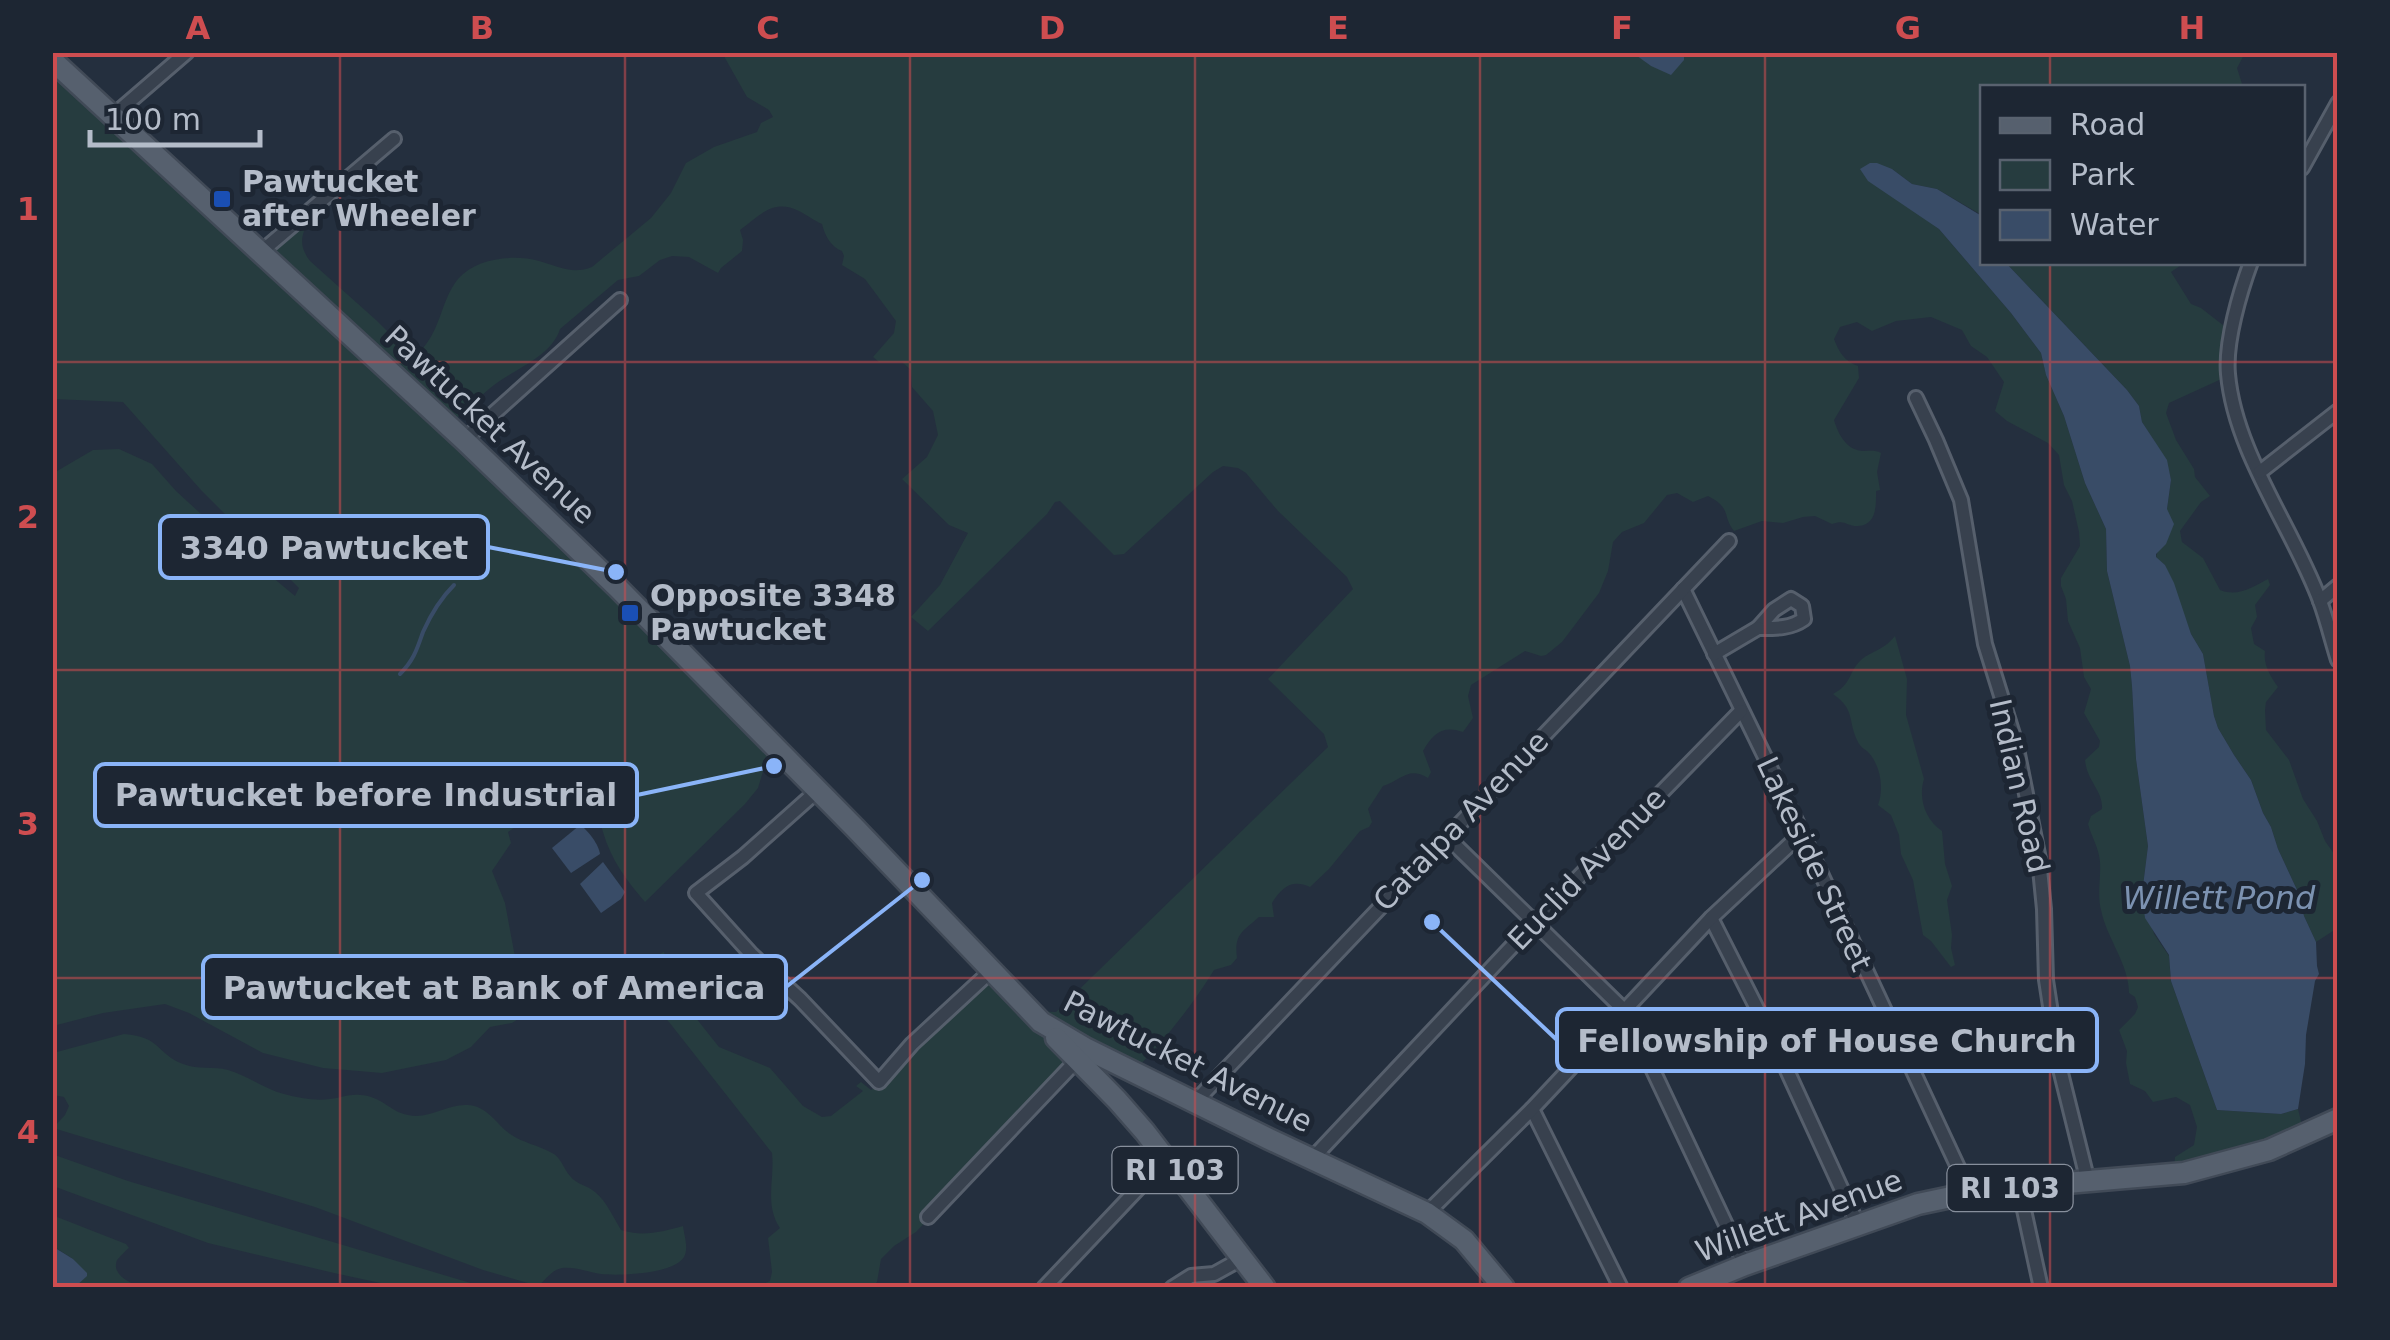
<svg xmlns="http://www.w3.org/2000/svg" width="2390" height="1340" font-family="'DejaVu Sans',sans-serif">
	<rect width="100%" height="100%" fill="#242f3e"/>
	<!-- green -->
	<g fill="#263c3f">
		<path d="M1633 52 1651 66 1684 60V52L2245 53 2237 68 2243 87 1982 88V219L1980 214 1937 189 1912 184 1892 169 1928 221 1939 229 2011 313 2041 353 2046 375 2064 416 2085 483 2106 529 2107 571 2130 666 2132 686 2136 759 2148 846 2142 894 2154 934 2169 956 2171 981 2217 1110 2281 1114 2298 1109 2304 1133 2174 1172 2175 1157 2194 1145 2197 1127 2190 1105 2176 1097 2153 1102 2145 1091 2130 1084 2126 1063 2127 1051 2119 1030 2135 1014 2138 1007 2135 997 2129 993C2129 964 2107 939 2101 910 2097 894 2101 878 2100 862 2099 848 2092 838 2088 824L2091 816 2102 809C2103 790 2087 782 2085 760L2099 747 2100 741 2084 713 2091 689 2084 677 2080 648 2068 621 2066 599 2061 586V578L2080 546 2079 532 2072 501 2064 485 2059 455 2048 443 2007 421 1995 411 2004 382 1987 357 1971 346 1962 330 1931 317 1896 321 1872 331 1857 322 1840 327 1834 339C1839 352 1844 361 1858 366L1859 378 1834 420C1838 434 1847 451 1864 451 1870 451 1876 450 1881 453L1877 472 1880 490 1876 491C1876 505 1877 525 1858 526 1845 526 1846 519 1832 524L1815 516 1803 517 1783 523 1762 521 1734 531C1722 516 1732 508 1708 496L1693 502 1677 493 1667 495 1644 523 1622 532 1613 542 1608 571 1599 593 1562 642 1546 655 1541 656 1525 651 1471 685 1468 696 1473 718 1463 732C1443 725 1433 733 1423 751L1431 772 1428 778C1408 766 1402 780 1383 786L1368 809 1372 822 1369 827 1360 831 1329 869 1310 887C1292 879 1282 887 1272 903L1274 917H1259C1242 932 1234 934 1237 958L1231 965 1214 970C1194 1003 1164 1041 1136 1069L1074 1054 1004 1139 916 1232 894 1246 881 1259 877 1282 871 1287H713C732 1284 753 1290 770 1281L772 1272 768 1238 780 1228C764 1204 775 1179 772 1153L669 1022 648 1000 641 983 640 973 656 956 664 952 668 970 684 1003 719 1047 770 1068 803 1106 822 1117 831 1116 863 1091 856 1086 861 1082 871 1090 878 1086 990 969 1033 1011 1056 1012 1328 747 1324 734 1268 679 1353 589 1347 577 1278 511 1246 473 1238 468 1223 466 1213 472 1124 554 1114 555 1060 501 1055 502 1047 514 928 631 911 617 940 585 968 533 949 525 902 479 927 457 938 435 933 411 912 387 911 370 902 362H879L873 357 894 333 896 321 865 279 842 265 844 256 842 251C831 247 825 236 822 224 813 220 807 215 799 211 773 198 759 216 740 230L743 240 742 251 721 268 718 273 689 257 672 256 660 260 639 276 618 280 560 329C551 358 511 370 489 389 475 401 462 413 448 426L773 756 765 765 758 788 745 804 645 902C627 881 611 860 603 832 596 809 595 782 583 762L536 813 508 832 511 843 492 871 505 903 515 957 547 992 532 1010 512 1023 490 1027 471 1047 446 1060 382 1073 323 1068 263 1053 189 1013 165 1004 103 1013 53 1026 52 474 93 450 119 449 152 464 176 491 248 557 295 596 299 588 201 490 123 402 53 399V60L259 251 310 218C301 235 298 245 310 261L376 320 401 345 413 350 422 349C441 329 441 300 458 279 476 258 513 254 539 261 558 266 572 275 592 267L651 218 671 193 686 163 714 147 757 132 761 123 773 117 769 110 747 97 725 58V53Z"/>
		<path d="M2006 263H2184L2171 272 2191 304 2201 308 2228 329V376L2169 403 2166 413 2176 440 2194 469 2195 477 2210 496 2201 502 2180 531 2182 542 2203 558 2220 590C2238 597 2251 588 2268 579L2270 585 2255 605 2257 617 2251 628 2254 644 2265 651C2263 664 2270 676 2278 687L2266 702 2265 710 2266 730 2289 760 2303 799 2317 821 2325 841 2337 858V930L2333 931 2316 942 2304 916 2298 892 2278 849 2271 827 2263 813 2251 780 2234 755 2218 728 2214 716 2203 654 2191 634 2165 565 2156 558 2167 509 2171 480 2166 460 2142 422 2139 406 2127 390Z"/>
		<path d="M1895 636 1907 679 1906 715 1924 779C1918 798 1925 820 1942 831L1945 864 1952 886 1947 900 1952 935 1951 948 1955 965 1951 967 1931 941 1923 935 1913 880 1901 854 1899 835 1891 815 1878 805C1884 789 1881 767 1869 753 1864 748 1861 748 1858 742 1847 720 1856 710 1833 694 1852 684 1848 673 1860 661 1870 651 1882 652 1895 636Z"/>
		<path d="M124 1034C162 1037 155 1053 183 1064 198 1070 214 1066 228 1070 248 1076 265 1089 284 1094 299 1098 315 1101 330 1099 340 1098 349 1094 360 1095 382 1096 390 1112 408 1115 428 1120 447 1104 467 1105 488 1106 495 1123 510 1134 523 1143 538 1145 552 1153 561 1157 563 1168 570 1176 577 1185 587 1185 595 1192 607 1202 613 1217 621 1230 642 1237 662 1232 683 1226 684 1235 689 1248 684 1257 674 1274 619 1276 601 1274 589 1272 575 1267 562 1268 551 1270 546 1280 538 1286L483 1270 315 1207 53 1128 65 1115 69 1106 64 1097 53 1095V1053Z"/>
		<polygon points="52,1154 128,1181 484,1287 399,1287 334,1273 208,1243 53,1186"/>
		<path d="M52 1215 126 1244 129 1248C128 1248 118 1259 117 1260 111 1275 131 1284 142 1287H75L86 1276 73 1259 53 1246Z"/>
	</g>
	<!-- water -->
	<g fill="#394c67">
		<polygon points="1633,53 1684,53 1684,60 1671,75 1651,66"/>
		<polygon points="1870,163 1877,163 1892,169 1912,184 1937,189 1980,215 1982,219 1982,262 2006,263 2127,390 2139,406 2142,422 2167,460 2171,480 2167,509 2174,524 2166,544 2156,554 2156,557 2165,565 2174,583 2191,634 2203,654 2214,716 2218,728 2234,755 2251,780 2263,813 2271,827 2278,849 2298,892 2304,916 2316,942 2317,966 2319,974 2315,981 2306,1035 2305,1064 2298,1109 2281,1114 2217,1110 2171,981 2169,955 2145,918 2142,894 2148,846 2136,759 2132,686 2130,666 2107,571 2106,529 2085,483 2064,416 2046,375 2041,353 2011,313 1939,229 1868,181 1860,169"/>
		<path d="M580 825C588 830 599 845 600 854L571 873 552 848Z"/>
		<polygon points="603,862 625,892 621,899 601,913 580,884"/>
		<polygon points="52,1246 73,1259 87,1273 87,1276 75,1287 53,1287"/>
	</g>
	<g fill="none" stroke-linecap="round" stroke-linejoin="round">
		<!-- stream -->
		<g stroke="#394c67" stroke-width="4">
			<polyline points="447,534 456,567"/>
			<path d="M400 674C414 660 417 649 423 632 431 614 440 599 454 585"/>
		</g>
		<defs>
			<g id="minor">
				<polyline points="114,115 187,52"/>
				<polyline points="2302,168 2338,103"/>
				<polyline points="261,252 394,139"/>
				<path d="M2251 262C2240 292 2225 342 2228 374 2235 453 2293 528 2320 601 2327 620 2332 641 2338 660"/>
				<polyline points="1916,398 1936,440 1961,500 1985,644 2016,744 2039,859 2044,909 2046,980 2059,1065 2088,1182"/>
				<polyline points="464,440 620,300"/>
				<polyline points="2260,472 2338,411"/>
				<polyline points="1683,589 1802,833 1970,1193"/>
				<path d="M1791 599 1802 606 1804 619C1790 629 1774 628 1758 628L1774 610Z"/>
				<polyline points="2320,601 2338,586"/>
				<polyline points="1714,654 1758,628"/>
				<polyline points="817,791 743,857 696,893 752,955 800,999 879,1082 912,1044 992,970"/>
				<polyline points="1446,836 1625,1011 1745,1265"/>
				<polyline points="1711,918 1775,1044 1858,1225"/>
				<polyline points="1195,1102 1729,541"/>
				<polyline points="1532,1109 1621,1288"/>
				<polyline points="1312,1159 1534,923 1741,711"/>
				<polyline points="2019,1187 2041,1288"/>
				<polyline points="1427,1213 1532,1109 1711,918 1802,833"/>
				<polyline points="928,1217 1077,1060"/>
				<polyline points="1044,1288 1166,1159"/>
				<polyline points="1172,1288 1191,1276 1214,1274 1241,1259"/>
			</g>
			<g id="primary">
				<polyline points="52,60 464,440 617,587 855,828 1041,1022 1087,1049 1269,1139 1427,1213 1464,1240 1504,1288"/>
				<polyline points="1056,1038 1117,1100 1145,1132 1265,1288"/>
				<polyline points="1689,1288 1745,1265 1918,1204 1970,1193 2019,1187 2184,1173 2269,1150 2338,1119"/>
			</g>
		</defs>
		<!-- minor casing -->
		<use href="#minor" stroke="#565f6c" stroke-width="18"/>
		<!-- primary casing -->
		<use href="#primary" stroke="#414a57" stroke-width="25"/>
		<!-- minor -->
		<use href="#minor" stroke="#38414e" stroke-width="12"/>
		<!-- primary -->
		<use href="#primary" stroke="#56606e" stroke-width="20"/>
	</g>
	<!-- grid -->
	<path fill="none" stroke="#ce4d50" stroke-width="2.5" stroke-opacity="0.55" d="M340 52V1288M625 52V1288M910 52V1288M1195 52V1288M1480 52V1288M1765 52V1288M2050 52V88M2050 262V1288M52 362H2338M52 670H2338M52 978H2338"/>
	<!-- markers -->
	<g fill="#1a4fb4" stroke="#1d2633" stroke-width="4">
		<rect x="212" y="189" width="20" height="20" rx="5"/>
		<rect x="620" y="603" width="20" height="20" rx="5"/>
	</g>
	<g text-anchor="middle" stroke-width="10" stroke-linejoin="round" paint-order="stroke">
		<!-- shield labels -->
		<g fill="#1d2633" stroke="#878f9c" stroke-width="2.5">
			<rect x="1112.5" y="1147" width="125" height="46" rx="8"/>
			<rect x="1947.5" y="1165" width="125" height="46" rx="8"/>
		</g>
		<g font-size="28" font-weight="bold" fill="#b4bcc9">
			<text x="1175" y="1180">RI 103</text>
			<text x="2010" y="1198">RI 103</text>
		</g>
		<!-- poi labels -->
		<g font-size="30" font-weight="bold" fill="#b4bcc9" stroke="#1d2633" text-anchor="start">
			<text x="242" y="192">Pawtucket<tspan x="242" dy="34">after Wheeler</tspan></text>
			<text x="650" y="606">Opposite 3348<tspan x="650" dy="34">Pawtucket</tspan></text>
		</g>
		<!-- street labels -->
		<g font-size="30" fill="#b4bcc9" stroke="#1d2633">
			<text transform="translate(490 425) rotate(43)" y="10">Pawtucket Avenue</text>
			<text transform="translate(2019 786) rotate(77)" y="10">Indian Road</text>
			<text transform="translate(1461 821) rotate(-46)" y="10">Catalpa Avenue</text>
			<text transform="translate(1814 864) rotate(65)" y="10">Lakeside Street</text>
			<text transform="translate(1587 869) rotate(-46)" y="10">Euclid Avenue</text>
			<text transform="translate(1188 1062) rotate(27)" y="10">Pawtucket Avenue</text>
			<text transform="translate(1799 1216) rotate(-20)" y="10">Willett Avenue</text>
		</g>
		<!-- water labels -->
		<g font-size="32" font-style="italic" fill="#7c92b1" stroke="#1d2633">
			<text x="2219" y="909">Willett Pond</text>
		</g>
	</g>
	<!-- callouts -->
	<path fill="none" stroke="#8ab4f8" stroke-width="4" d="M616 572L488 547M774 766L637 795M922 880L786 987M1432 922L1557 1040"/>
	<g fill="#8ab4f8" stroke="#1d2633" stroke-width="4">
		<circle cx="616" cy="572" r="10"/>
		<circle cx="774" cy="766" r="10"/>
		<circle cx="922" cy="880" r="10"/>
		<circle cx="1432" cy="922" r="10"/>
	</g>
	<g fill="#1d2633" stroke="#8ab4f8" stroke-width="4">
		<rect x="160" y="516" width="328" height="62" rx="10"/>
		<rect x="95" y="764" width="542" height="62" rx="10"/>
		<rect x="203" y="956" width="583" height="62" rx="10"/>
		<rect x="1557" y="1009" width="540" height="62" rx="10"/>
	</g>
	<g font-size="32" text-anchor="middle" font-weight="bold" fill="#b4bcc9">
		<text x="324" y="559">3340 Pawtucket</text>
		<text x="366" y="806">Pawtucket before Industrial</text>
		<text x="494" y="999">Pawtucket at Bank of America</text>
		<text x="1827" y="1052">Fellowship of House Church</text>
	</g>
	<!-- border -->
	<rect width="2390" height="1340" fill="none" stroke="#1d2633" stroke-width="110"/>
	<!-- legend -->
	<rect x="1980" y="85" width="325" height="180" fill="#1d2633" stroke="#59626f" stroke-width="2.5"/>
	<rect x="2000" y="118" width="50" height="15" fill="#56606e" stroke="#59626f" stroke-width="2.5"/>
	<text x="2070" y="135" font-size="30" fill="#b4bcc9">Road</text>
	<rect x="2000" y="160" width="50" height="30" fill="#263c3f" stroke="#59626f" stroke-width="2.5"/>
	<text x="2070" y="185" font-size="30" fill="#b4bcc9">Park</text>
	<rect x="2000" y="210" width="50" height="30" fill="#394c67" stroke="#59626f" stroke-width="2.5"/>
	<text x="2070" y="235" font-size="30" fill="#b4bcc9">Water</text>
	<!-- scale -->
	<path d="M90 130v15h170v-15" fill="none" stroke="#b4bcc9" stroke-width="5"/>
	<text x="105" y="130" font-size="30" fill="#b4bcc9" stroke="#1d2633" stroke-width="8" paint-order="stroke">100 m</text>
	<rect x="55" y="55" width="2280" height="1230" fill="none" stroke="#ce4d50" stroke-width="4"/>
	<g font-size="32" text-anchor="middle" font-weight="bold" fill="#ce4d50">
		<text x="198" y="39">A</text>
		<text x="482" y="39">B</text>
		<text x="768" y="39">C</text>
		<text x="1052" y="39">D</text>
		<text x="1338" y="39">E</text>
		<text x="1622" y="39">F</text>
		<text x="1908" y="39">G</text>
		<text x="2192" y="39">H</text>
		<text x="28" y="220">1</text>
		<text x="28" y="528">2</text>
		<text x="28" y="835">3</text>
		<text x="28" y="1143">4</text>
	</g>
</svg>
